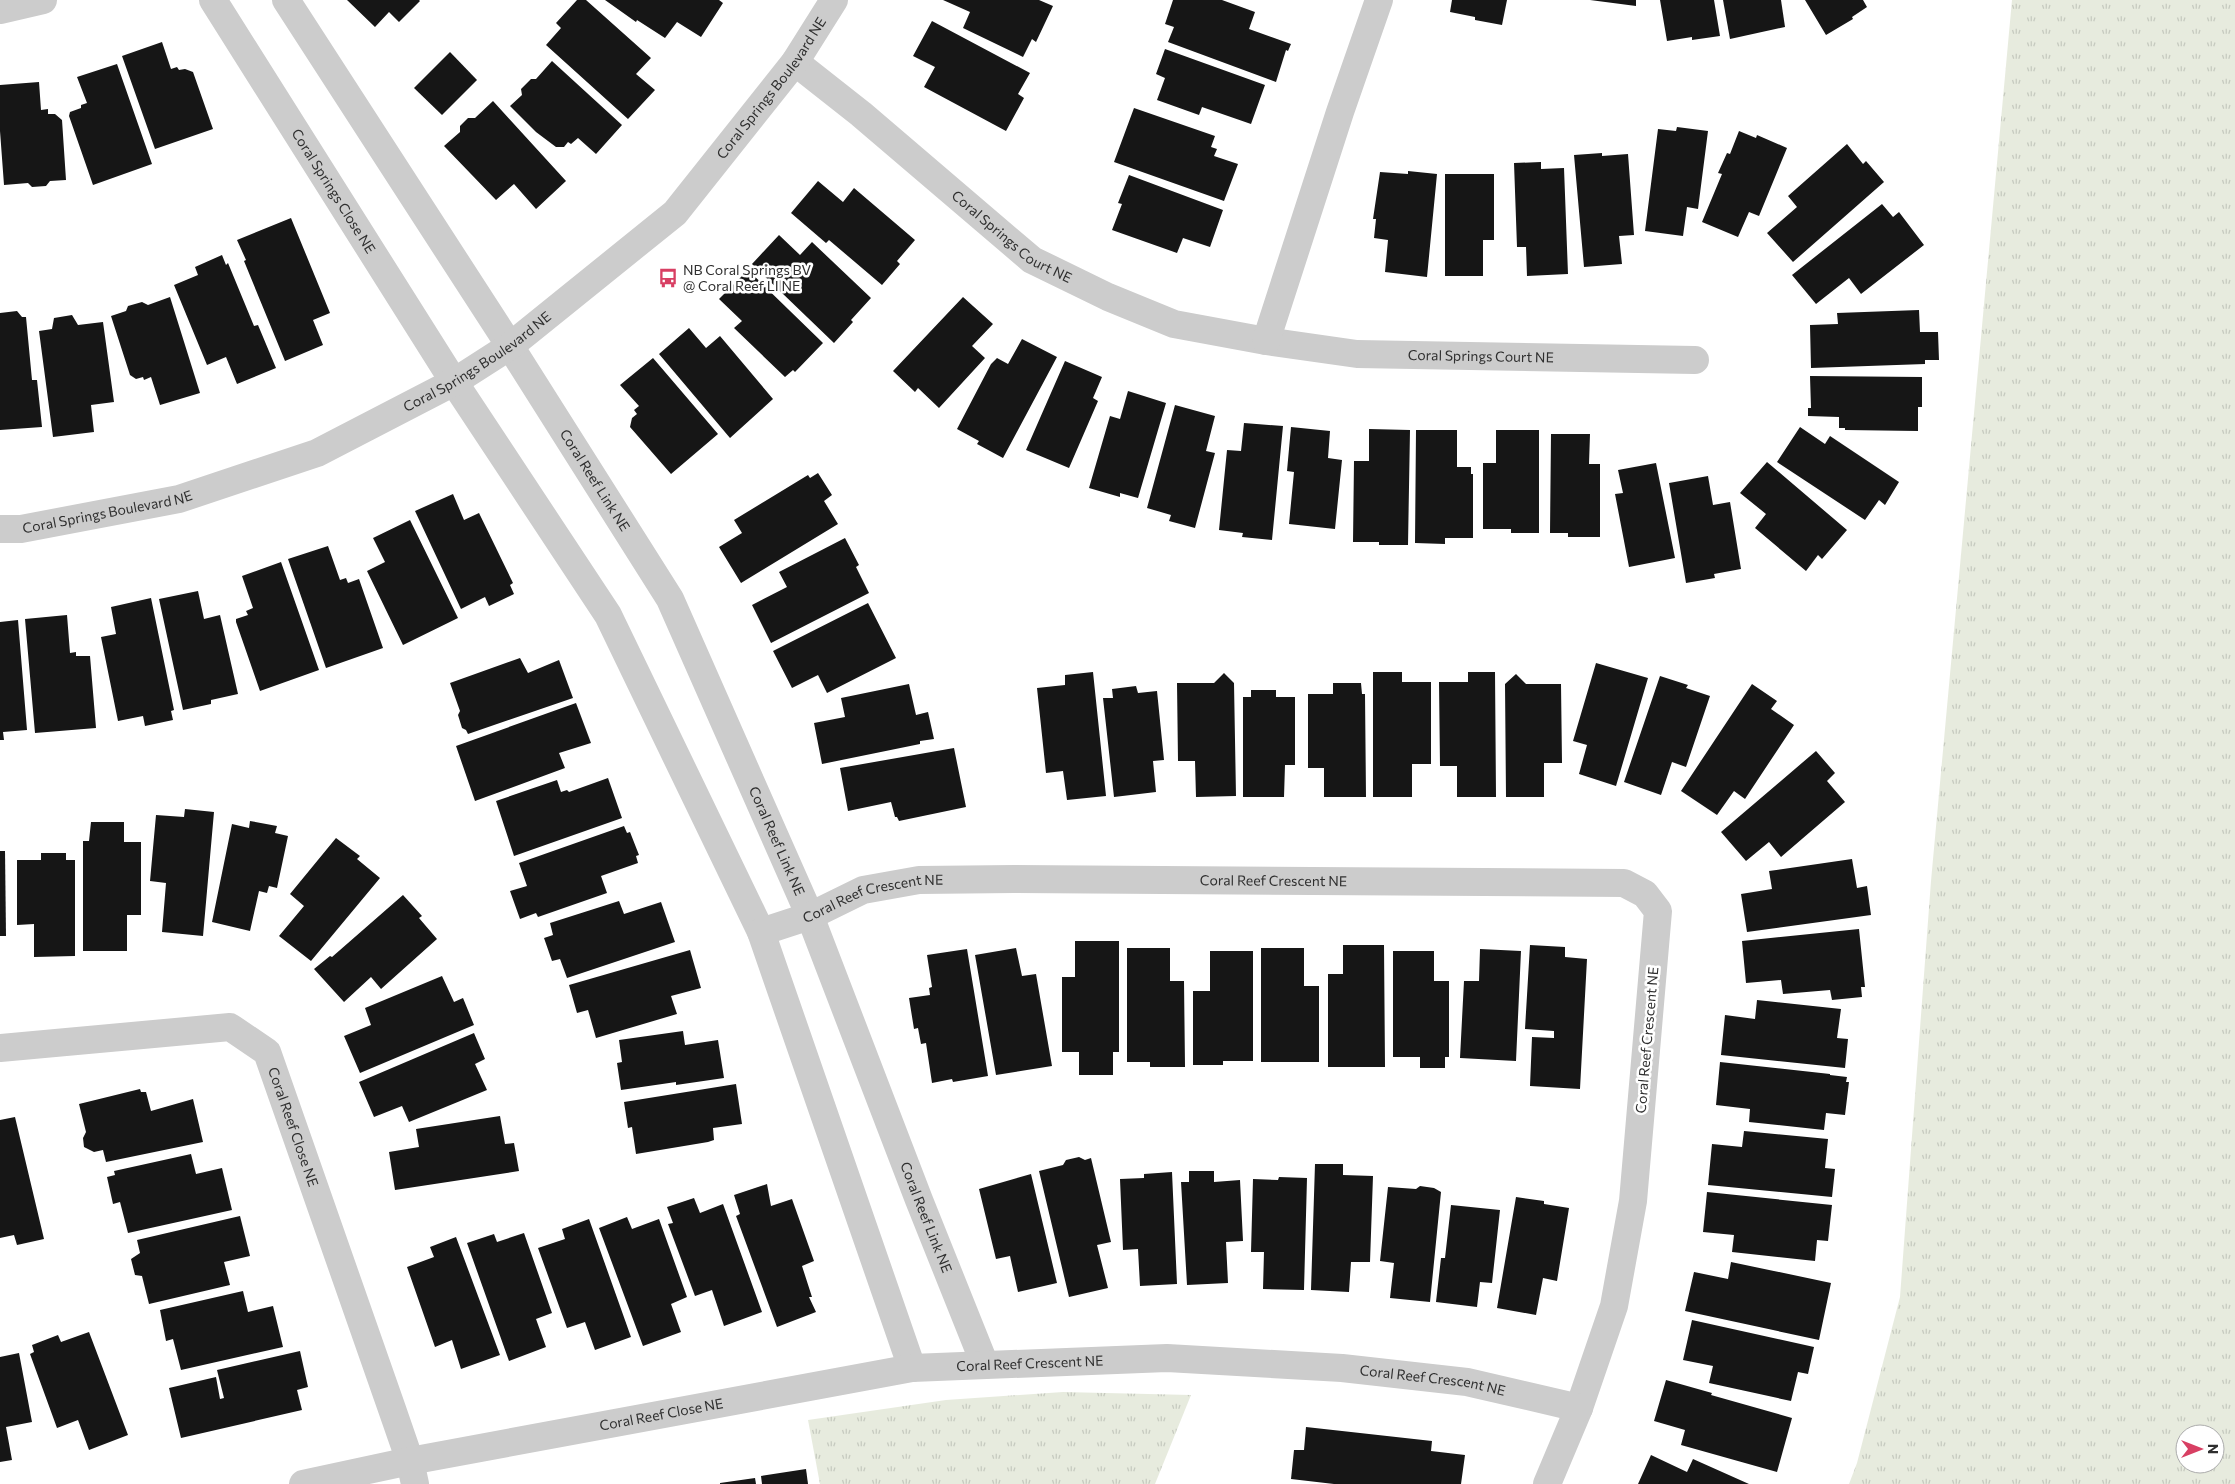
<svg xmlns="http://www.w3.org/2000/svg" width="2235" height="1484" font-family="Commissioner,sans-serif">
	<defs>
		<pattern id="grass-tufts" width="24" height="20" patternUnits="userSpaceOnUse" patternTransform="scale(1.25)"><rect width="24" height="20" fill="#e7ebde"/><path d="M3 7l-1-3M5 7V3M7 7l1-3M15 17l-1-3M17 17v-4M19 17l1-3" fill="none" stroke="#c6cabf"/></pattern>
	</defs>
	<rect width="100%" height="100%" fill="#fff"/>
	<!-- grass -->
	<g fill="url(#grass-tufts)" fill-rule="evenodd">
		<path d="M2012 0H2235V1484H1849L1857 1463 1900 1297 1931 881ZM2185 1434H2215V1464H2185Z"/>
		<polygon points="1063,1392 1191,1395 1155,1484 820,1484 808,1420 946,1400"/>
	</g>
	<!-- building -->
	<g fill="#161616">
		<polygon points="347,0 419,0 420,1 399,22 389,12 375,27"/>
		<polygon points="577,0 586,0 651,58 636,74 655,90 628,119 546,45 561,28 556,23"/>
		<polygon points="605,0 719,0 723,3 701,37 677,22 665,38 637,20 636,22"/>
		<polygon points="943,0 1039,0 1053,6 1036,42 1032,39 1023,57 963,28 970,12"/>
		<polygon points="1173,0 1222,0 1255,12 1249,29 1291,44 1288,51 1286,50 1276,82 1168,42 1174,27 1165,24"/>
		<polygon points="1452,0 1507,0 1502,25 1475,20 1475,17 1450,12"/>
		<polygon points="1590,0 1636,0 1636,6"/>
		<polygon points="1660,0 1714,0 1720,36 1692,40 1692,37 1667,41"/>
		<polygon points="1723,0 1781,0 1785,27 1730,39"/>
		<polygon points="1805,0 1863,0 1867,7 1852,17 1853,19 1826,35"/>
		<polygon points="932,21 1030,73 1018,94 1024,98 1006,131 924,87 935,67 913,56"/>
		<polygon points="162,42 171,69 177,67 179,70 185,69 193,72 213,129 155,149 122,56"/>
		<polygon points="1165,49 1265,85 1251,124 1202,107 1199,115 1157,100 1165,78 1156,74"/>
		<polygon points="450,52 477,80 442,115 414,88"/>
		<polygon points="552,61 622,125 596,154 578,138 571,144 568,142 564,147 556,147 536,132 510,106 522,95 521,89 531,79 536,79"/>
		<polygon points="117,64 152,164 93,185 69,116 70,112 81,108 81,105 87,103 77,77"/>
		<polygon points="39,82 41,110 48,109 48,114 55,114 62,120 66,180 50,181 46,186 32,187 28,183 4,185 0,131 0,85"/>
		<polygon points="493,101 566,181 536,209 514,184 496,200 444,146 460,132 460,126 468,118 475,118"/>
		<polygon points="1134,108 1215,136 1211,147 1217,149 1214,156 1238,164 1224,201 1114,162"/>
		<polygon points="1677,127 1708,131 1698,209 1687,207 1683,236 1645,231 1658,129 1676,131"/>
		<polygon points="1739,131 1756,138 1757,135 1787,148 1759,216 1749,212 1738,237 1702,222 1722,174 1718,173 1727,153 1730,154"/>
		<polygon points="1847,144 1863,164 1866,161 1884,182 1793,262 1767,233 1797,207 1788,196"/>
		<polygon points="1602,153 1602,156 1628,154 1634,235 1619,236 1622,264 1584,267 1574,155"/>
		<polygon points="1541,162 1541,169 1564,168 1568,274 1527,276 1526,247 1517,247 1514,163"/>
		<polygon points="1408,171 1437,174 1427,277 1385,272 1388,240 1374,238 1376,219 1373,219 1380,172 1408,174"/>
		<polygon points="1445,174 1494,174 1494,240 1483,240 1483,276 1445,276"/>
		<polygon points="1129,175 1223,210 1210,247 1183,238 1177,253 1112,230 1122,204 1118,203"/>
		<polygon points="818,181 843,202 854,188 915,240 897,261 900,264 882,285 829,240 826,243 791,213"/>
		<polygon points="1882,204 1893,217 1899,212 1924,245 1861,294 1849,278 1816,304 1792,275"/>
		<polygon points="291,218 330,313 313,320 323,345 285,361 244,261 246,260 237,240"/>
		<polygon points="779,235 800,255 812,242 871,298 851,320 853,322 834,343 752,264"/>
		<polygon points="222,255 226,265 228,263 254,326 258,325 276,368 237,384 226,357 207,365 174,285 198,275 195,267"/>
		<polygon points="748,270 823,343 795,372 793,370 785,377 734,328 742,321 719,299"/>
		<polygon points="170,297 200,393 160,405 151,377 144,380 143,377 136,379 130,375 111,316 126,311 128,306 142,302 148,305"/>
		<polygon points="963,297 993,324 972,346 985,358 939,408 918,388 915,392 893,371"/>
		<polygon points="1919,310 1920,332 1938,332 1939,360 1925,360 1925,364 1811,368 1810,325 1838,324 1837,313"/>
		<polygon points="17,311 22,317 26,317 32,380 37,380 42,427 0,430 0,313"/>
		<polygon points="72,315 78,325 103,322 114,402 91,405 94,432 53,437 39,331 52,329 54,318"/>
		<polygon points="689,328 706,348 720,336 773,399 730,438 659,354"/>
		<polygon points="1022,339 1057,357 1003,458 977,444 979,441 957,429 991,364 997,358 1008,364"/>
		<polygon points="653,358 718,434 671,474 630,427 632,418 637,414 634,410 639,406 620,385"/>
		<polygon points="1065,361 1102,377 1093,398 1098,401 1069,468 1026,450"/>
		<polygon points="1810,376 1922,377 1922,407 1918,407 1918,431 1845,430 1845,428 1839,428 1839,417 1808,416 1808,408 1811,408"/>
		<polygon points="1128,391 1166,403 1138,498 1120,493 1120,497 1089,488 1110,416 1120,419"/>
		<polygon points="1175,405 1215,416 1206,451 1215,453 1195,528 1169,521 1171,515 1147,508"/>
		<polygon points="1244,423 1283,426 1272,540 1242,537 1243,533 1219,530 1227,450 1241,451"/>
		<polygon points="1291,427 1330,431 1328,458 1342,460 1335,529 1289,524 1294,472 1287,471"/>
		<polygon points="1800,427 1825,444 1830,436 1899,482 1885,505 1879,500 1865,520 1777,462"/>
		<polygon points="1369,429 1410,430 1408,545 1379,545 1379,542 1353,542 1354,461 1369,461"/>
		<polygon points="1416,430 1457,430 1457,467 1471,467 1471,474 1473,474 1473,538 1445,538 1445,544 1415,543"/>
		<polygon points="1496,430 1539,430 1539,533 1511,533 1511,529 1483,529 1483,463 1496,463"/>
		<polygon points="1551,434 1590,434 1589,464 1600,464 1600,537 1568,537 1568,533 1550,533"/>
		<polygon points="1767,462 1847,530 1822,559 1818,555 1806,571 1755,528 1766,514 1740,493"/>
		<polygon points="1656,463 1675,558 1629,567 1615,494 1623,493 1618,470"/>
		<polygon points="818,473 832,495 824,501 838,524 741,583 719,547 742,533 734,520 808,475 810,478"/>
		<polygon points="1708,476 1713,505 1730,502 1741,569 1714,574 1715,578 1686,583 1669,483"/>
		<polygon points="453,494 464,520 479,513 513,583 510,585 514,594 489,606 485,597 461,609 415,511"/>
		<polygon points="410,520 458,618 403,645 367,571 385,562 373,538"/>
		<polygon points="845,538 859,565 856,567 869,593 771,643 752,605 787,587 779,572"/>
		<polygon points="328,546 340,580 346,578 348,583 359,579 383,648 326,668 288,559"/>
		<polygon points="281,562 319,670 260,691 236,622 236,619 248,615 246,611 253,608 242,576"/>
		<polygon points="198,591 204,619 220,615 238,694 211,700 211,704 183,710 159,599"/>
		<polygon points="151,598 174,710 171,711 173,720 145,726 143,716 118,721 101,637 116,634 111,607"/>
		<polygon points="868,603 896,658 827,693 818,675 792,688 773,651"/>
		<polygon points="67,615 70,653 76,652 76,656 90,656 96,728 35,733 25,619"/>
		<polygon points="18,620 27,730 3,732 4,740 0,740 0,622"/>
		<polygon points="520,658 528,673 559,660 573,698 468,734 466,730 462,728 458,715 460,711 450,683"/>
		<polygon points="1596,663 1648,678 1616,786 1579,774 1587,745 1573,741"/>
		<polygon points="1093,672 1106,796 1067,800 1063,771 1046,773 1037,688 1065,685 1065,675"/>
		<polygon points="1373,672 1402,672 1402,682 1431,682 1431,764 1412,764 1412,797 1373,797"/>
		<polygon points="1468,672 1495,672 1496,797 1457,797 1457,766 1440,766 1439,682 1468,682"/>
		<polygon points="1224,673 1234,683 1236,796 1196,797 1195,761 1178,761 1177,683 1214,683"/>
		<polygon points="1516,674 1526,684 1561,684 1562,763 1544,763 1544,797 1506,797 1505,684"/>
		<polygon points="1660,676 1688,685 1686,688 1710,696 1686,767 1672,762 1661,795 1624,782"/>
		<polygon points="1333,683 1361,683 1362,694 1365,694 1366,797 1324,797 1324,768 1308,768 1308,694 1333,694"/>
		<polygon points="909,684 916,715 928,712 934,739 920,741 920,744 822,764 814,723 845,717 841,698"/>
		<polygon points="1752,684 1777,701 1771,709 1794,725 1745,799 1734,791 1717,815 1681,791"/>
		<polygon points="1136,686 1138,693 1157,691 1164,760 1153,761 1156,792 1114,797 1103,698 1113,698 1112,689"/>
		<polygon points="1251,690 1276,690 1276,697 1295,697 1295,765 1285,765 1284,797 1243,797 1243,697 1251,697"/>
		<polygon points="576,703 591,743 559,753 565,768 475,801 456,746"/>
		<polygon points="954,748 966,807 899,821 897,817 895,817 891,802 848,811 840,768"/>
		<polygon points="1816,751 1835,773 1827,781 1845,802 1781,857 1769,842 1746,861 1721,832"/>
		<polygon points="608,778 622,818 514,856 496,801 557,780 561,792 567,790 569,792"/>
		<polygon points="185,809 214,812 203,936 162,932 166,883 150,881 156,815 184,817"/>
		<polygon points="250,821 277,826 275,833 288,836 277,888 269,886 267,893 259,891 250,931 212,922 232,824 249,828"/>
		<polygon points="91,822 124,822 124,842 141,842 141,915 127,915 127,951 83,951 83,841 89,841"/>
		<polygon points="624,826 627,833 630,832 639,855 636,856 638,863 601,876 607,893 538,917 536,913 520,919 510,891 527,886 519,863"/>
		<polygon points="336,838 360,856 357,859 380,878 311,961 279,936 304,906 290,894"/>
		<polygon points="0,851 5,851 6,936 0,936"/>
		<polygon points="41,853 66,853 66,860 75,860 75,956 34,957 34,924 17,925 17,860 41,860"/>
		<polygon points="1852,859 1857,888 1867,886 1871,915 1747,932 1741,894 1772,889 1769,871"/>
		<polygon points="403,895 422,916 419,918 437,939 381,989 371,977 344,1002 314,969 330,956 332,957"/>
		<polygon points="619,901 624,914 661,902 675,942 567,978 560,959 552,961 544,938 553,935 550,923"/>
		<polygon points="1859,929 1865,987 1861,987 1862,997 1832,1000 1830,990 1783,994 1781,980 1746,983 1742,941"/>
		<polygon points="1075,941 1119,941 1119,1052 1113,1052 1113,1075 1079,1075 1079,1052 1062,1052 1062,977 1075,977"/>
		<polygon points="1343,945 1384,945 1385,1067 1328,1067 1328,974 1343,974"/>
		<polygon points="1530,945 1565,947 1565,957 1587,959 1580,1089 1530,1086 1532,1037 1554,1038 1554,1031 1525,1029"/>
		<polygon points="1016,948 1022,976 1036,974 1052,1066 996,1075 975,955"/>
		<polygon points="1127,948 1170,948 1170,981 1184,981 1185,1067 1150,1067 1150,1062 1127,1062"/>
		<polygon points="1261,948 1304,948 1304,986 1319,986 1319,1062 1261,1062"/>
		<polygon points="967,949 988,1076 953,1082 952,1079 932,1083 926,1043 921,1044 918,1028 914,1029 909,998 930,995 929,988 932,987 927,955"/>
		<polygon points="1480,949 1521,951 1516,1061 1460,1058 1464,981 1479,981"/>
		<polygon points="690,950 701,988 671,996 677,1014 596,1038 588,1010 577,1013 569,985"/>
		<polygon points="1210,951 1253,951 1253,1061 1223,1061 1223,1065 1193,1065 1193,991 1210,991"/>
		<polygon points="1393,951 1434,951 1434,981 1449,981 1449,1057 1445,1057 1445,1068 1420,1068 1420,1057 1393,1057"/>
		<polygon points="442,976 454,1002 463,998 474,1025 360,1073 344,1036 371,1025 365,1008"/>
		<polygon points="1757,1000 1841,1009 1837,1038 1848,1039 1845,1068 1721,1055 1725,1015 1755,1019"/>
		<polygon points="683,1031 685,1045 718,1040 724,1078 676,1085 676,1082 621,1090 617,1063 622,1062 619,1040"/>
		<polygon points="474,1033 485,1059 475,1064 487,1090 409,1122 402,1106 374,1117 359,1082"/>
		<polygon points="1720,1062 1830,1074 1830,1075 1847,1077 1846,1082 1849,1082 1845,1115 1826,1113 1824,1130 1749,1122 1750,1109 1716,1105"/>
		<polygon points="736,1084 742,1124 713,1128 714,1140 708,1142 636,1154 632,1127 628,1128 624,1102"/>
		<polygon points="140,1089 141,1092 146,1092 151,1111 193,1099 203,1142 106,1162 103,1150 94,1152 84,1147 83,1138 86,1132 79,1104"/>
		<polygon points="500,1116 505,1144 514,1143 519,1171 395,1190 389,1152 419,1147 416,1129"/>
		<polygon points="15,1117 44,1239 17,1245 14,1235 0,1238 0,1120"/>
		<polygon points="1744,1131 1828,1139 1825,1168 1835,1169 1832,1197 1708,1185 1712,1144 1742,1147"/>
		<polygon points="191,1154 196,1174 222,1168 232,1210 128,1233 120,1202 113,1204 107,1177 115,1175 114,1171"/>
		<polygon points="1079,1157 1085,1160 1091,1158 1111,1242 1097,1245 1108,1288 1069,1297 1039,1171 1063,1165 1066,1160"/>
		<polygon points="1315,1164 1343,1164 1343,1175 1373,1176 1370,1262 1351,1262 1349,1292 1311,1290"/>
		<polygon points="1189,1171 1214,1171 1214,1182 1240,1180 1243,1241 1226,1242 1228,1283 1187,1285 1181,1182 1189,1182"/>
		<polygon points="1172,1172 1177,1284 1140,1286 1138,1249 1123,1250 1120,1179 1144,1178 1144,1174"/>
		<polygon points="1031,1174 1057,1283 1018,1292 1010,1256 996,1259 979,1189"/>
		<polygon points="1279,1177 1307,1178 1304,1290 1263,1289 1264,1252 1251,1252 1253,1179 1278,1180"/>
		<polygon points="767,1184 771,1206 792,1199 814,1261 802,1266 812,1297 809,1297 816,1312 777,1327 736,1216 740,1214 734,1195"/>
		<polygon points="1420,1186 1434,1188 1441,1192 1430,1302 1390,1298 1394,1263 1380,1261 1388,1187 1416,1189"/>
		<polygon points="1707,1192 1832,1205 1828,1241 1817,1240 1815,1261 1732,1252 1734,1235 1703,1232"/>
		<polygon points="1516,1197 1544,1201 1544,1204 1569,1208 1557,1281 1543,1278 1536,1315 1497,1308"/>
		<polygon points="694,1198 700,1213 723,1204 762,1312 724,1326 712,1290 695,1296 668,1224 673,1223 667,1207"/>
		<polygon points="1451,1205 1500,1210 1492,1283 1480,1282 1477,1307 1436,1302 1441,1258 1445,1258"/>
		<polygon points="240,1216 250,1256 224,1262 230,1285 149,1304 142,1276 135,1275 131,1259 140,1253 137,1240"/>
		<polygon points="627,1217 632,1229 659,1219 687,1297 671,1304 681,1332 643,1346 599,1228"/>
		<polygon points="589,1219 631,1337 595,1350 585,1322 567,1328 538,1248 565,1239 562,1229"/>
		<polygon points="524,1233 552,1313 536,1319 546,1347 509,1361 467,1243 494,1234 497,1242"/>
		<polygon points="456,1237 500,1355 461,1369 452,1340 435,1347 407,1267 434,1257 430,1247"/>
		<polygon points="1731,1262 1831,1283 1819,1340 1685,1311 1694,1272 1728,1279"/>
		<polygon points="243,1291 248,1312 273,1306 283,1347 181,1370 173,1339 166,1341 160,1310"/>
		<polygon points="1692,1320 1814,1347 1808,1374 1798,1372 1791,1401 1709,1383 1713,1366 1683,1360"/>
		<polygon points="89,1332 128,1435 89,1450 78,1420 57,1428 30,1354 34,1352 32,1345 58,1335 61,1342"/>
		<polygon points="300,1351 308,1387 297,1390 302,1410 181,1438 169,1388 216,1377 220,1399 224,1398 217,1370"/>
		<polygon points="19,1353 32,1422 6,1427 12,1460 0,1462 0,1357"/>
		<polygon points="1666,1380 1712,1393 1711,1395 1792,1418 1777,1472 1681,1445 1685,1430 1654,1421"/>
		<polygon points="1306,1427 1432,1441 1431,1451 1465,1455 1461,1484 1334,1484 1291,1479 1294,1450 1304,1450"/>
		<polygon points="1651,1455 1687,1472 1693,1459 1749,1484 1638,1484"/>
		<polygon points="806,1469 808,1484 762,1484 761,1476"/>
		<polygon points="755,1478 756,1484 720,1484 720,1483"/>
	</g>
	<g fill="none" stroke-linecap="round" stroke-linejoin="round">
		<!-- minor -->
		<g stroke="#ccc" stroke-width="28">
			<path id="s1" d="M213 0 454 382 608 615 761 932 912 1368"/>
			<path id="s2" d="M286 0 510 346 670 599 810 916 919 1200 985 1365"/>
			<polyline points="0,10 43,0"/>
			<path id="s3" d="M795 62 861 114 1032 260 1108 297 1174 324 1266 341 1357 354 1695 360"/>
			<polyline points="1266,341 1340,112 1379,0"/>
			<path id="s4" d="M0 529H21L179 499 317 453 454 382 510 346 675 213 795 62 834 0"/>
			<path id="s5" d="M761 932 810 916 863 890 919 880 1014 879 1624 883 1645 894 1658 911 1633 1201 1614 1306 1579 1408 1547 1484"/>
			<path id="s6" d="M0 1048 230 1027 267 1052 392 1409 410 1461 415 1484"/>
			<path id="s7" d="M303 1484 410 1461 912 1368 1167 1358 1342 1368 1467 1382 1579 1408"/>
		</g>
	</g>
	<!-- icons -->
	<defs>
		<symbol id="bus-bare" viewBox="-9 -9 18 18"><path d="M-5-6H5V4H4V6H2V4H-2V6H-4V4H-5ZM-3.5-4V0h7V-4ZM-3.5 1.2v1.5H-2V1.2ZM2 1.2v1.5H3.5V1.2Z" fill="#d83f63" stroke="#fff" stroke-width="2.5" paint-order="stroke"/></symbol>
	</defs>
	<g fill-rule="evenodd">
		<use href="#bus-bare" x="654" y="264" width="28" height="28"/>
	</g>
	<g text-anchor="middle" stroke-width="5" stroke-linejoin="round" paint-order="stroke">
		<!-- street labels -->
		<g font-size="14" fill="#2f2f2f" stroke="#fff">
			<text dy="5" stroke="none"><textPath href="#s4" startOffset="918">Coral Springs Boulevard NE</textPath></text>
			<text dy="5" stroke="none"><textPath href="#s1" startOffset="226">Coral Springs Close NE</textPath></text>
			<text dy="5" stroke="none"><textPath href="#s3" startOffset="279">Coral Springs Court NE</textPath></text>
			<text dy="5" stroke="none"><textPath href="#s3" startOffset="774">Coral Springs Court NE</textPath></text>
			<text dy="5" stroke="none"><textPath href="#s4" startOffset="512">Coral Springs Boulevard NE</textPath></text>
			<text dy="5" stroke="none"><textPath href="#s2" startOffset="571">Coral Reef Link NE</textPath></text>
			<text dy="5" stroke="none"><textPath href="#s4" startOffset="109">Coral Springs Boulevard NE</textPath></text>
			<text dy="5" stroke="none"><textPath href="#s2" startOffset="976">Coral Reef Link NE</textPath></text>
			<text dy="5" stroke="none"><textPath href="#s5" startOffset="522">Coral Reef Crescent NE</textPath></text>
			<text dy="5" stroke="none"><textPath href="#s5" startOffset="118">Coral Reef Crescent NE</textPath></text>
			<text transform="translate(1647 1040) rotate(-85)" y="5">Coral Reef Crescent NE</text>
			<text dy="5" stroke="none"><textPath href="#s6" startOffset="355">Coral Reef Close NE</textPath></text>
			<text dy="5" stroke="none"><textPath href="#s2" startOffset="1381">Coral Reef Link NE</textPath></text>
			<text dy="5" stroke="none"><textPath href="#s7" startOffset="738">Coral Reef Crescent NE</textPath></text>
			<text dy="5" stroke="none"><textPath href="#s7" startOffset="1142">Coral Reef Crescent NE</textPath></text>
			<text dy="5" stroke="none"><textPath href="#s7" startOffset="365">Coral Reef Close NE</textPath></text>
		</g>
		<!-- poi labels -->
		<g font-size="14" fill="#2f2f2f" stroke="#fff" text-anchor="start">
			<text x="683" y="275">NB Coral Springs BV<tspan x="683" dy="16">@ Coral Reef LI NE</tspan></text>
		</g>
	</g>
	<!-- north arrow -->
	<g transform="translate(2200 1449) rotate(90)"><circle r="24" fill="#ffffff" stroke="#acacac"/>
	<path d="M0-4L9 19L0 12L-9 19Z" fill="#d83f63"/>
	<text y="-8" font-size="14" font-weight="bold" text-anchor="middle" fill="#2f2f2f">N</text>
	</g>
</svg>
